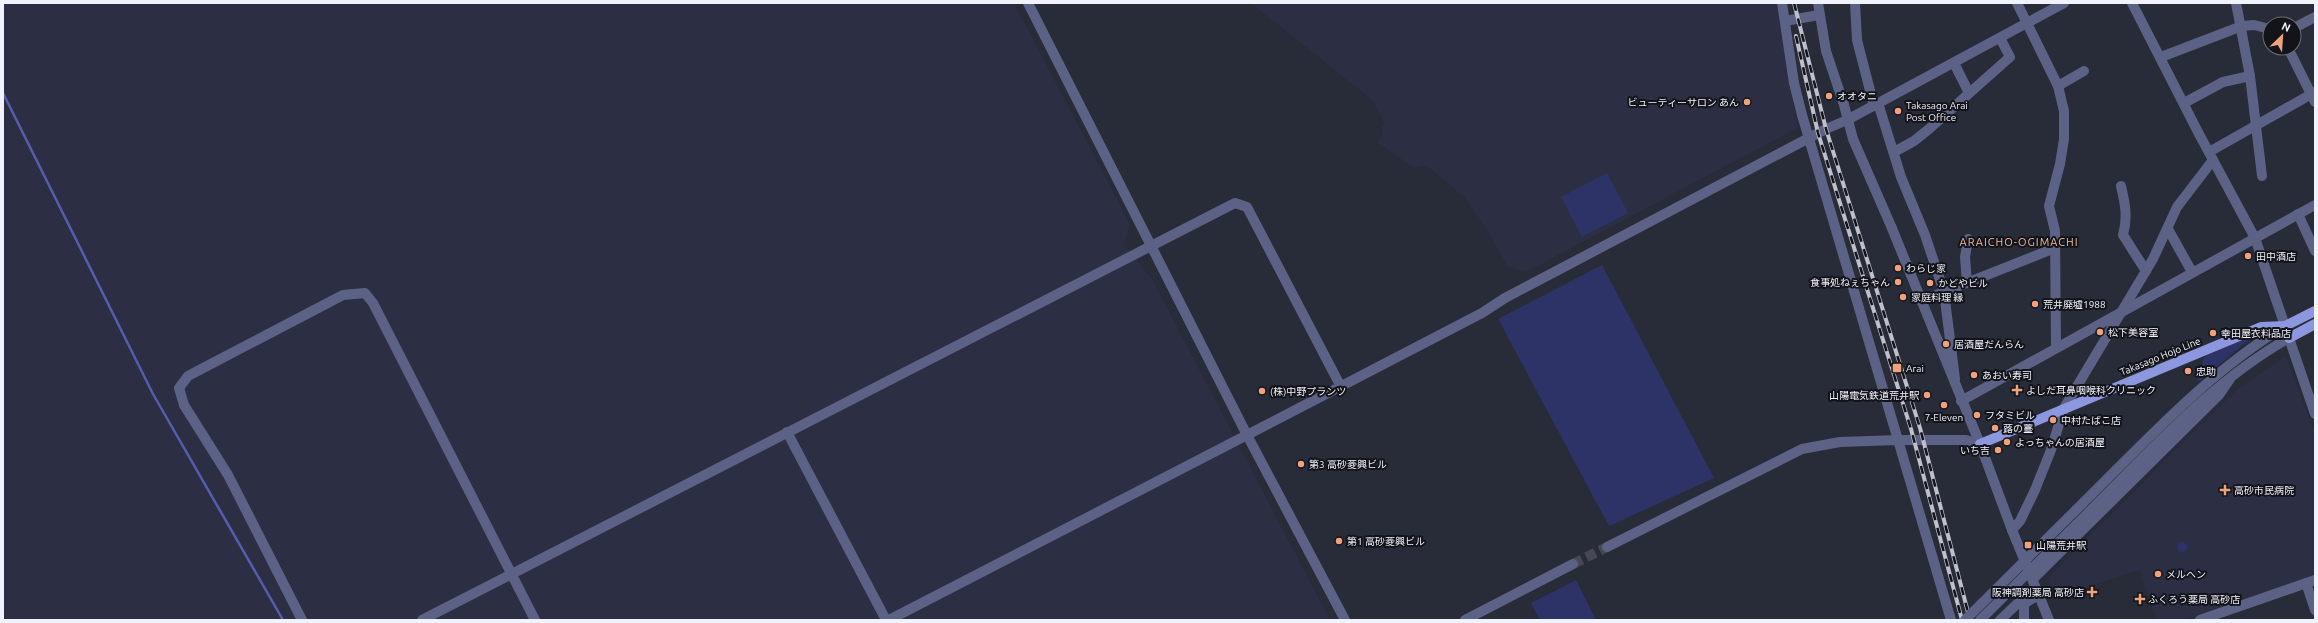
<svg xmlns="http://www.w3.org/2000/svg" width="2318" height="623" font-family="Ubuntu,'Noto Sans JP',sans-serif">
	<rect width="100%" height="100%" fill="#282b38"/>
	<!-- built -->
	<g fill="#2c2f43">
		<polygon points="3,3 1014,3 1130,224 1124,244 1152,279 1330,620 3,620"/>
		<polygon points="1251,3 1778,3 1797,128 1526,272 1508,267 1486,228 1464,197 1431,169 1423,166 1414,168 1377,142 1383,134 1381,128 1385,124 1372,100"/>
		<polygon points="2286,356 2315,433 2315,579 2184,620 2157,620 2139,570 2053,598 2049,582 2051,575 2222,404 2238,389"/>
	</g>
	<!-- green -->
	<g fill="#2e3367">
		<polygon points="1607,173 1628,213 1582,237 1561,197"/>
		<polygon points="1602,265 1714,478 1609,526 1498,319"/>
		<polygon points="2255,334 2256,336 2241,346 2200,381 2197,380 2202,369 2203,359 2208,354"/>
		<circle cx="2182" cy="547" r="5"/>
		<polygon points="1576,580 1596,620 1540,620 1531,603"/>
	</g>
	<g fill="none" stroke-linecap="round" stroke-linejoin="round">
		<!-- stream -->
		<polyline stroke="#555dad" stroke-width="2.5" points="3,93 153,394 283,620"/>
		<!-- tertiary-tunnel -->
		<polyline stroke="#464955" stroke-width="10" stroke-dasharray="10 5" stroke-linecap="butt" points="1573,564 1607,547"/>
		<!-- minor -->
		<g stroke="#5c6285" stroke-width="10">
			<polyline points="1782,3 1794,83 1802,115 1898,440 1966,440 1980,444"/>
			<polyline points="1818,3 1826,51 1844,105 1853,139 1891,226 1980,444 2012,530 2020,521 2035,490 2051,450 2064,408 2153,259 2177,207 2213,160"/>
			<polyline points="1855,3 1857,40 1874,106"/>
			<polyline points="2017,3 2058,86 2064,111 2064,139 2060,164 2049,206 2055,231 2056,347"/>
			<polyline points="2132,3 2199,134 2255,238 2285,326"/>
			<polyline points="2236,3 2250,76 2262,176"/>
			<polyline points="1785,21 1819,15"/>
			<polyline points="2294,28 2315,17"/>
			<polyline points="2288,48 2315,102"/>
			<polyline points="2161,57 2242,26 2254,25 2270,29"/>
			<polyline points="1954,63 1969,93"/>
			<polyline points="2058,86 2084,71"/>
			<polyline points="1878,103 1901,177 1925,235 1944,292 1955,379"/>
			<polyline points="2184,103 2223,82 2250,76"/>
			<polyline points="1894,152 1914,141 1929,129 2010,57 2000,38"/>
			<polyline points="2209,152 2315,92"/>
			<path d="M2121 186C2125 203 2128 217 2123 235L2146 271"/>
			<polyline points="2298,214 2315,251"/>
			<polyline points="2168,229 2192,272"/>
			<polyline points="1967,283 1965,257 1968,239"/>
			<polyline points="1921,301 2055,248"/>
			<polyline points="2289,338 2315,414"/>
			<polyline points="1961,401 2315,205"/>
			<polyline points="787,432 886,620"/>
			<polyline points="2033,579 2219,395 2230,379"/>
			<polyline points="2306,583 2315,610"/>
			<polyline points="302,620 228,475 184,405 179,388 188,376 343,295 365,293 373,303 535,620"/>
			<polyline points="422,620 1153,245"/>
			<polyline points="889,620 1247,435"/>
			<polyline points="2000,620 2020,601 2025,602"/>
			<polyline points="2024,620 2024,604 2039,594"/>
			<polyline points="2200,620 2315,580"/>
		</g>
		<!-- tertiary -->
		<g stroke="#5c6285" stroke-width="10">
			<polyline points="1028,3 1247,435 1345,620"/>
			<polyline points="1153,245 1235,203 1247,207 1340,385"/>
			<polyline points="1247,435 1482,313 1505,298 1826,129 1847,120 2064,3"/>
			<path d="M2082 504C2146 441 2207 373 2285 326"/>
			<path d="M2089 512C2151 451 2212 381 2289 338"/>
			<polyline points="2012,530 2049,620"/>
			<polyline points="1607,547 1802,449 1840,442 1898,440 1951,620"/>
			<polyline points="1465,620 1573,564"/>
		</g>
		<!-- primary -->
		<g stroke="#8c97df" stroke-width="10">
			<polyline points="2285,326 2289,338 2315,324"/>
			<polyline points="1980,444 2261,327 2285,326 2315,311"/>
		</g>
		<defs>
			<g id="rail">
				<polyline points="1794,3 1826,129 1920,428 1970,620"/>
				<polyline points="1796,36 1818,133 1911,429 1962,620"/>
			</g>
		</defs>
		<!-- rail casing -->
		<use href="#rail" stroke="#bec0cb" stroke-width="4"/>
		<!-- rail -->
		<use href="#rail" stroke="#12141a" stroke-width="2.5" stroke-dasharray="8" stroke-linecap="butt"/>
		<!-- tertiary-bridge -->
		<g stroke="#5c6285" stroke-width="10">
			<polyline points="1965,620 2082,504"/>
			<polyline points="1980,620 2089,512"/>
		</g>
	</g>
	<!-- markers -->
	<g fill="#f1a17b" stroke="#12141a" stroke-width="1.5">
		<circle cx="1829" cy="96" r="4"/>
		<circle cx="1747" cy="102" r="4"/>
		<circle cx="1898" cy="111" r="4"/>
		<circle cx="2248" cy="256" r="4"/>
		<circle cx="1898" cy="268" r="4"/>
		<circle cx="1898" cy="282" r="4"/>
		<circle cx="1930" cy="283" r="4"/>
		<circle cx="1903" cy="297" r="4"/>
		<circle cx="2035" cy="304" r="4"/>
		<circle cx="2100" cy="332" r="4"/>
		<circle cx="2213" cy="333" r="4"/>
		<circle cx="1946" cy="344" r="4"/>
		<rect x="1892" y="363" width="10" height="10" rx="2"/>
		<circle cx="2188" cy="371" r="4"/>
		<circle cx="1974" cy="375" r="4"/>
		<path d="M2015 384h4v4h4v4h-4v4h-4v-4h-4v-4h4z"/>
		<circle cx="1262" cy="391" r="4"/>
		<circle cx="1927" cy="395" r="4"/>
		<circle cx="1944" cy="405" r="4"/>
		<circle cx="1977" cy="415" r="4"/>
		<circle cx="2053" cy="420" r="4"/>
		<circle cx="1995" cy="428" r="4"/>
		<circle cx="2007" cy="442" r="4"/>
		<circle cx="1998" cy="450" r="4"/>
		<circle cx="1301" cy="464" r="4"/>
		<path d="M2223 484h4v4h4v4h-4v4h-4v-4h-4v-4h4z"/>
		<circle cx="1339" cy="541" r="4"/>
		<rect x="2024" y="541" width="8" height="8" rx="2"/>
		<circle cx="2158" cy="574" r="4"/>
		<path d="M2090 586h4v4h4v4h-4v4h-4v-4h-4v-4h4z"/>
		<path d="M2138 593h4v4h4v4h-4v4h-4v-4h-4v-4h4z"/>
	</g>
	<g text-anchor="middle" stroke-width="4" stroke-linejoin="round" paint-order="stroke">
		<!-- poi labels -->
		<g font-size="10" fill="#f0f2fc" stroke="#12141a" text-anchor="start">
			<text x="1837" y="100">オオタニ</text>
			<text x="1739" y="106" text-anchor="end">ビューティーサロン あん</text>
			<text x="1906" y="109">Takasago Arai<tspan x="1906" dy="12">Post Office</tspan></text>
			<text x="2256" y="260">田中酒店</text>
			<text x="1906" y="272">わらじ家</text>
			<text x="1890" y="286" text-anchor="end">食事処ねぇちゃん</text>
			<text x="1938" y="287">かどやビル</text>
			<text x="1911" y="301">家庭料理 縁</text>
			<text x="2043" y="308">荒井廃墟1988</text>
			<text x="2108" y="336">松下美容室</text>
			<text x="2221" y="337">幸田屋衣料品店</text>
			<text x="1954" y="348">居酒屋だんらん</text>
			<text x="1906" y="372">Arai</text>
			<text x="2196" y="375">忠助</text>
			<text x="1982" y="379">あおい寿司</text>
			<text x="2026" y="394">よしだ耳鼻咽喉科クリニック</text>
			<text x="1270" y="395">(株)中野プランツ</text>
			<text x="1919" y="399" text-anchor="end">山陽電気鉄道荒井駅</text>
			<text x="1985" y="419">フタミビル</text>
			<text x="1944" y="421" text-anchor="middle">7-Eleven</text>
			<text x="2061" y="424">中村たばこ店</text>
			<text x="2003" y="432">蕗の薹</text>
			<text x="2015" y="446">よっちゃんの居酒屋</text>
			<text x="1990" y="454" text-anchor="end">いち吉</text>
			<text x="1309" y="468">第3 高砂菱興ビル</text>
			<text x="2234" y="494">高砂市民病院</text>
			<text x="1347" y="545">第1 高砂菱興ビル</text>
			<text x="2036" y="549">山陽荒井駅</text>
			<text x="2166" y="578">メルヘン</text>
			<text x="2084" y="596" text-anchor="end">阪神調剤薬局 高砂店</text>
			<text x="2148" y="603">ふくろう薬局 高砂店</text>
		</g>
		<!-- street labels -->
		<g font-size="10" fill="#f0f2fc" stroke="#12141a">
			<text transform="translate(2160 356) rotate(-22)" y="4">Takasago Hojo Line</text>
		</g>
		<!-- neighbourhood labels -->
		<g font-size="11" letter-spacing="1" fill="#f7bb9f" stroke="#12141a">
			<text x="2019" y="246">ARAICHO-OGIMACHI</text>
		</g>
	</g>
	<!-- border -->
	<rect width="2318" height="623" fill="none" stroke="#f0f2fc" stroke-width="8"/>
	<!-- north arrow -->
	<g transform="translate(2282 36) rotate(25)"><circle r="19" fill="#12141a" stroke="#6b6d74"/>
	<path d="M0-3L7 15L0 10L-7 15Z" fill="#f1a17b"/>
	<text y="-6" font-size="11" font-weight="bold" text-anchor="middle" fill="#f0f2fc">N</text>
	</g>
</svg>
